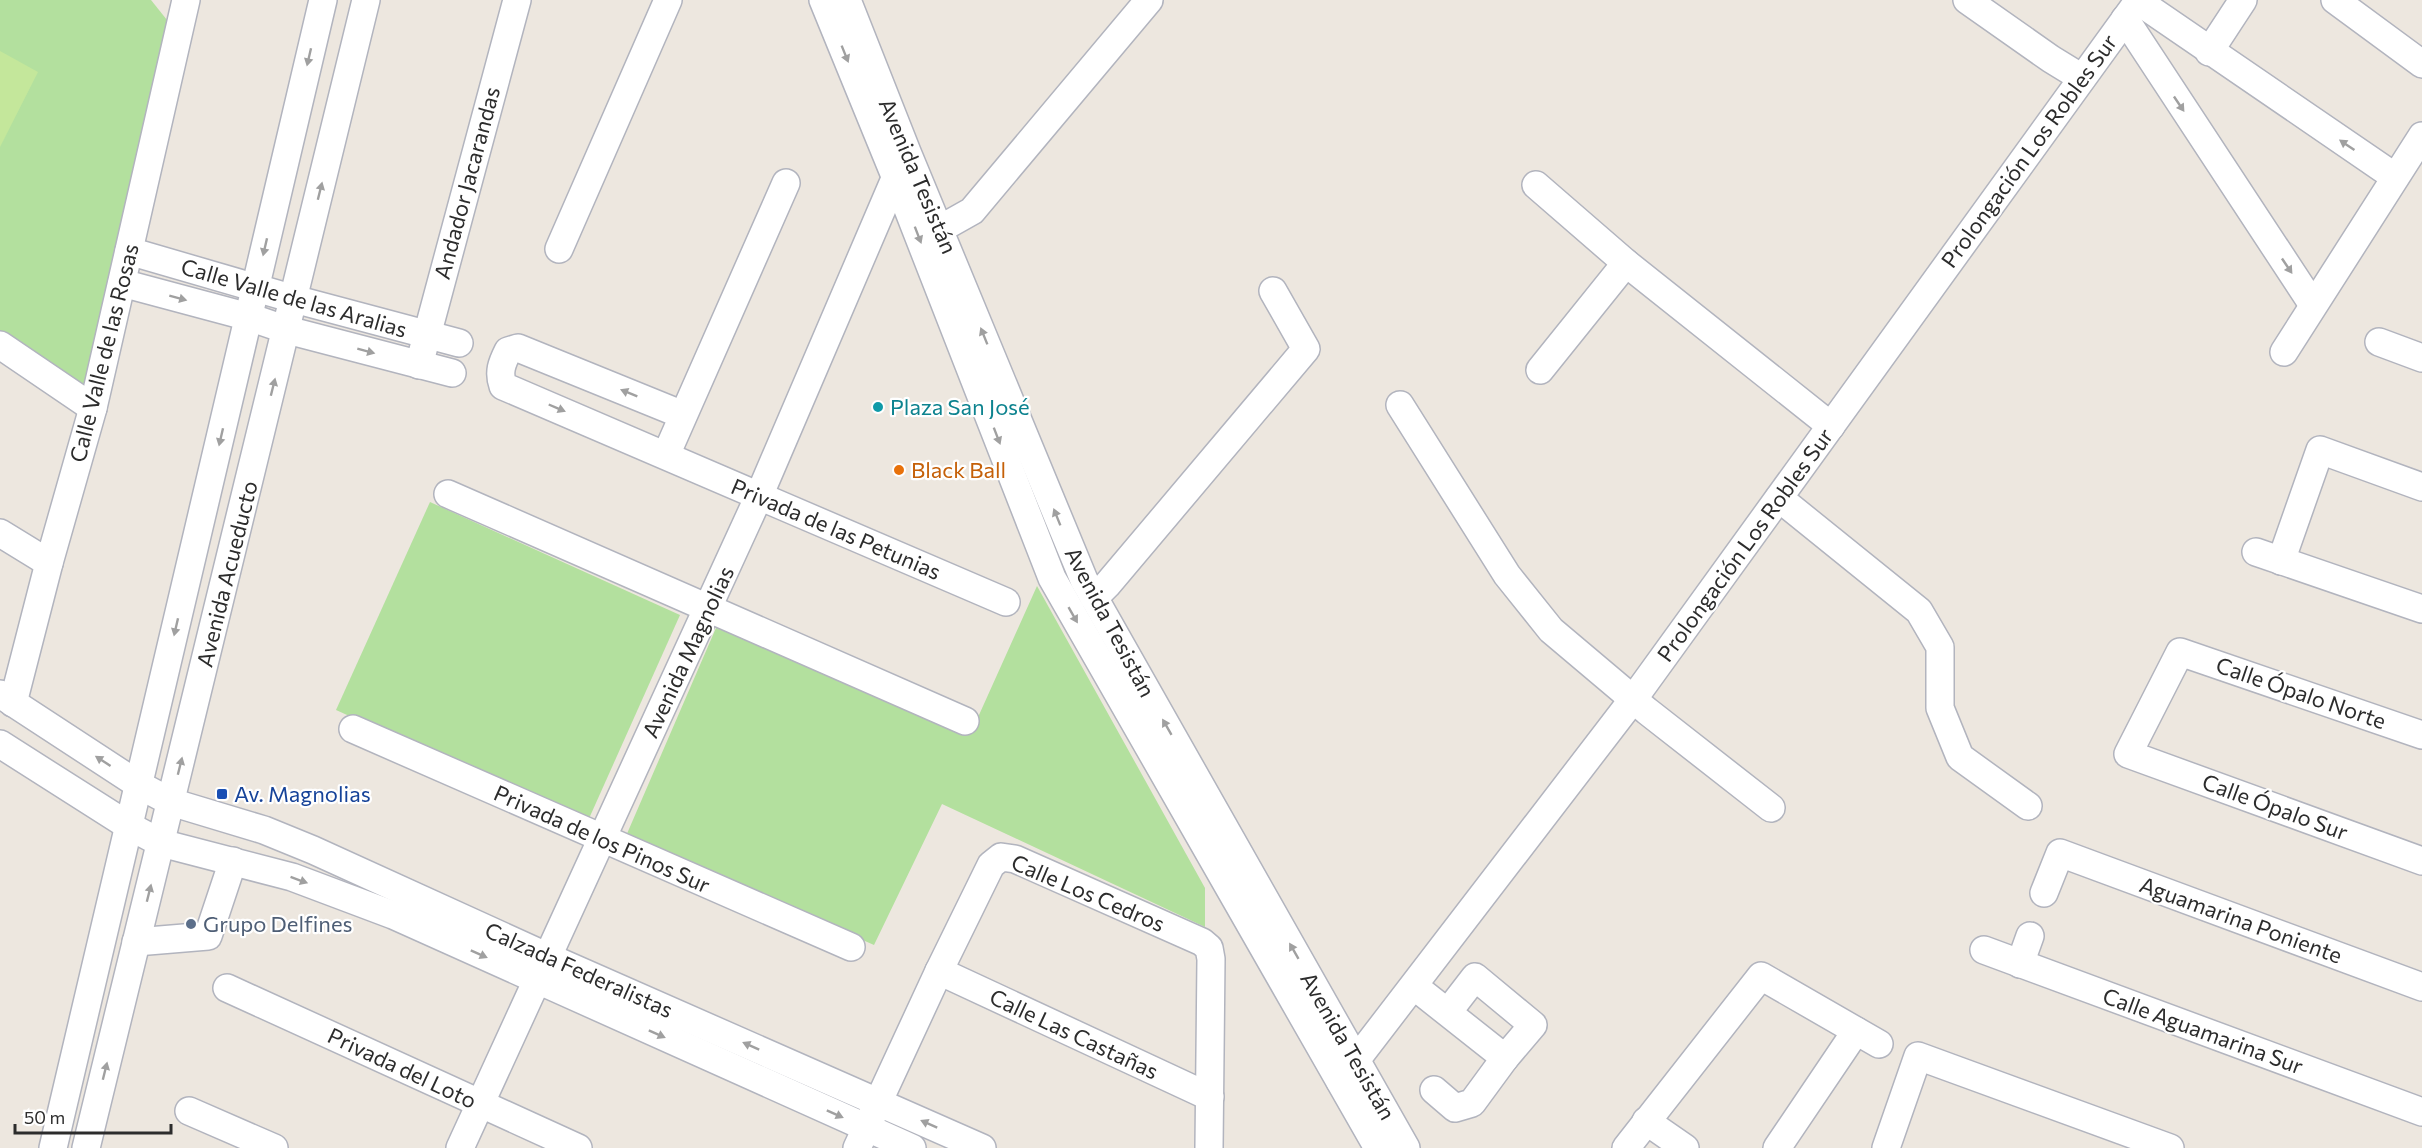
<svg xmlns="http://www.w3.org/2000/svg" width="2422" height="1148" font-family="Commissioner,sans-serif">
	<rect width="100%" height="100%" fill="#ede7df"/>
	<!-- green -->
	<g fill="#b3e09e">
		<polygon points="0,0 151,0 167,20 83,391 0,333"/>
		<polygon points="430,502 680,615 587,823 336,710"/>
		<polygon points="1037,586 1205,888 1205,927 942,804 874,945 626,836 719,621 970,735"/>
	</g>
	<!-- pitch -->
	<polygon fill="#c4e79b" points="0,51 38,72 0,147"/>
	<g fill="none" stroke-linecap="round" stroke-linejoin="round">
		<defs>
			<g id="minor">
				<polyline points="823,0 895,176 1052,578 1378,1148"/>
				<polyline points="847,0 907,152 1084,580 1406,1148"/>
				<polyline points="1967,0 2051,59 2082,78"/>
				<polyline points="2335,0 2422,64"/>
				<polyline points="2138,1 2395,177"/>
				<polyline points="2125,19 2313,305"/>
				<polyline points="2209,52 2243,0"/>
				<polyline points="1536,185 1626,263 1831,426"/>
				<polyline points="940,229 972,211 1149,0"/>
				<polyline points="559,249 668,0"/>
				<polyline points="129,251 294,299 459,343"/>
				<polyline points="122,283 249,317 287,330 452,373"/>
				<polyline points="2379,342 2422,358"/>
				<polyline points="0,345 93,408"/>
				<polyline points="2284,352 2422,136"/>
				<polyline points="419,365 517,0"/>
				<polyline points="1540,370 1626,263"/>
				<polyline points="1400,405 1507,575 1551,630 1647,711 1771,808"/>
				<path d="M683 415 518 348 508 351C502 363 498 372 503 386L1006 602"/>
				<polyline points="666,455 786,183"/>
				<polyline points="448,494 965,721"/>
				<polyline points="1779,498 1919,611 1940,647 1940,708 1960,757 2028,806"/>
				<polyline points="0,533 49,563"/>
				<polyline points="2256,552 2422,609"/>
				<polyline points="2281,561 2320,450 2422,487"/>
				<polyline points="1094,598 1107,585 1306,349 1273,291"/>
				<polyline points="0,694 139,785 171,802 264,830 313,850 548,957 982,1148"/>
				<polyline points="13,703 49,563 93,408 186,0"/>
				<polyline points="353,729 851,947"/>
				<polyline points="2422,735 2180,652 2128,754 2422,861"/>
				<polyline points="0,744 129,826 161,843 292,877 393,915 912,1148"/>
				<polyline points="2044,893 2060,853 2422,987"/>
				<polyline points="136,942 208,936 233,861"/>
				<polyline points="1984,950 2422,1112"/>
				<polyline points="2020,964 2030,936"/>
				<polyline points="939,971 1210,1097"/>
				<polyline points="1414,986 1505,1058"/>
				<polyline points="227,988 578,1148"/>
				<polyline points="1340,1081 1634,698 2139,0"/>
				<polyline points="1434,1090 1455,1108 1472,1103 1505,1058 1533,1025 1475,977 1448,1012"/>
				<polyline points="189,1111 274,1148"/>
				<polyline points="1646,1121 1685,1148"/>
				<polyline points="53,1148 323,0"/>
				<polyline points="86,1148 366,0"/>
				<polyline points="460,1148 759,496 900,167"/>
				<polyline points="857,1148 939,971 991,865 1001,857 1015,859 1202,942 1209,948 1211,959 1209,1148"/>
				<polyline points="1626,1148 1761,976 1879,1044"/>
				<polyline points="1777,1148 1856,1031"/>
				<polyline points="1886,1148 1918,1056 2170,1148"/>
			</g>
		</defs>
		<!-- minor casing -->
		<use href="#minor" stroke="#b2b4be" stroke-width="30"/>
		<!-- minor -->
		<use href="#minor" stroke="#fff" stroke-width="27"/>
	</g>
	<!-- one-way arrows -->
	<defs><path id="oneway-solid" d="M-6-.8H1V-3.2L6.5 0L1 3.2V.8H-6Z" transform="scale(1.5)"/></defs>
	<g fill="#a0a0a0">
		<use href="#oneway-solid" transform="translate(845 54) rotate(68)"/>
		<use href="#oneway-solid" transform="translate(309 57) rotate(103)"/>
		<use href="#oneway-solid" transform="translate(2179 104) rotate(56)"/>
		<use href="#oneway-solid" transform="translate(2347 145) rotate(-146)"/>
		<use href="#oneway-solid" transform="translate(320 191) rotate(-76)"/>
		<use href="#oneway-solid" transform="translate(918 235) rotate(69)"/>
		<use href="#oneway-solid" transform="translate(265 247) rotate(103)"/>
		<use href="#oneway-solid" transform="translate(2287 266) rotate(56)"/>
		<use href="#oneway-solid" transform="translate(178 298) rotate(15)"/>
		<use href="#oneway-solid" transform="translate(984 336) rotate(-112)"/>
		<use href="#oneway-solid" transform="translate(366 351) rotate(15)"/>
		<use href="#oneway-solid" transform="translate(273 387) rotate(-76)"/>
		<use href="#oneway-solid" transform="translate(629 393) rotate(-158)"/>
		<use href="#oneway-solid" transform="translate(557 408) rotate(23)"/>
		<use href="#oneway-solid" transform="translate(997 436) rotate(69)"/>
		<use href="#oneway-solid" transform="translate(221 437) rotate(103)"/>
		<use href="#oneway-solid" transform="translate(1057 517) rotate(-112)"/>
		<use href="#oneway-solid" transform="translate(1073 615) rotate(60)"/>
		<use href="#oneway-solid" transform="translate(176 627) rotate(103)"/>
		<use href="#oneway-solid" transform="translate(1167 727) rotate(-120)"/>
		<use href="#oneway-solid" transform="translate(103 761) rotate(-147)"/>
		<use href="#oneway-solid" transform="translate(180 766) rotate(-76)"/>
		<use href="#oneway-solid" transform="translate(299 880) rotate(20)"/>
		<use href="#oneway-solid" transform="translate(149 893) rotate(-76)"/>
		<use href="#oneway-solid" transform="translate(1294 951) rotate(-120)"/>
		<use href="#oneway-solid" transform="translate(479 954) rotate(24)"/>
		<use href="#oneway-solid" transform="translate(657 1034) rotate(24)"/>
		<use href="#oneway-solid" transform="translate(751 1046) rotate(-156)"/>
		<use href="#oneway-solid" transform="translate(105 1071) rotate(-76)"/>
		<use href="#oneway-solid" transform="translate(835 1114) rotate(24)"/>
		<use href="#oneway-solid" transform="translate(929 1124) rotate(-156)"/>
	</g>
	<!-- markers -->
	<circle fill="#0f9aa8" stroke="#fff" stroke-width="2" cx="878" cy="407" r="6"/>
	<circle fill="#e8710a" stroke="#fff" stroke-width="2" cx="899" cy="470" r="6"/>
	<rect fill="#1a4fb4" stroke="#fff" stroke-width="2" x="216" y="788" width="12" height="12" rx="3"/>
	<circle fill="#5c6f8a" stroke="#fff" stroke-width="2" cx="191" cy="924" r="6"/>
	<g text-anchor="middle" stroke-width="4.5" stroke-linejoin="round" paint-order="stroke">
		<!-- street labels -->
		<g font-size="22" fill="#2c2c2c" stroke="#fff">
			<text transform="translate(2029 151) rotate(-54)" y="8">Prolongación Los Robles Sur</text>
			<text transform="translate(918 176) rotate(67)" y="8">Avenida Tesistán</text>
			<text transform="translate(467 183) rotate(-75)" y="8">Andador Jacarandas</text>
			<text transform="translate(294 298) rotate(16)" y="8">Calle Valle de las Aralias</text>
			<text transform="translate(104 353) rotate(-76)" y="8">Calle Valle de las Rosas</text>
			<text transform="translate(836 529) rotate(23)" y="8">Privada de las Petunias</text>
			<text transform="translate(1745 545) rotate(-54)" y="8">Prolongación Los Robles Sur</text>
			<text transform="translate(227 574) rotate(-76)" y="8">Avenida Acueducto</text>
			<text transform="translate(1110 622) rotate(62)" y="8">Avenida Tesistán</text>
			<text transform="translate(688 652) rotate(-65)" y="8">Avenida Magnolias</text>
			<text transform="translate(2301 693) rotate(19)" y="8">Calle Ópalo Norte</text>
			<text transform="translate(2275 807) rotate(20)" y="8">Calle Ópalo Sur</text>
			<text transform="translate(602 839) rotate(24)" y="8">Privada de los Pinos Sur</text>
			<text transform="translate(1088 893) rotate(23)" y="8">Calle Los Cedros</text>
			<text transform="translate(2241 920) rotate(20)" y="8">Aguamarina Poniente</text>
			<text transform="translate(579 970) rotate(24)" y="8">Calzada Federalistas</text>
			<text transform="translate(2203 1031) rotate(20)" y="8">Calle Aguamarina Sur</text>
			<text transform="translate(1074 1034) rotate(25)" y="8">Calle Las Castañas</text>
			<text transform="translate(1348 1046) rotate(60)" y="8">Avenida Tesistán</text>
			<text transform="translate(402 1068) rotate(25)" y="8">Privada del Loto</text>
		</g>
		<!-- culture labels -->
		<g font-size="22" fill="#0d838f" stroke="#fff" text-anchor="start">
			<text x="890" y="415">Plaza San José</text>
		</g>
		<!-- food labels -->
		<g font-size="22" fill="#c56008" stroke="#fff" text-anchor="start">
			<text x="911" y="478">Black Ball</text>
		</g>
		<!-- transit labels -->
		<g font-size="22" fill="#164399" stroke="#fff" text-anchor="start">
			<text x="234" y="802">Av. Magnolias</text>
		</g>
		<!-- service labels -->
		<g font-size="22" fill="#4e5e75" stroke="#fff" text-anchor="start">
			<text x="203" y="932">Grupo Delfines</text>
		</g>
	</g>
	<!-- scale -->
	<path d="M15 1124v9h156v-9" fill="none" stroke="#2c2c2c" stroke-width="3"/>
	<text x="24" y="1124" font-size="18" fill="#2c2c2c" stroke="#ffffff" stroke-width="4.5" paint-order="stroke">50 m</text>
</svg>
